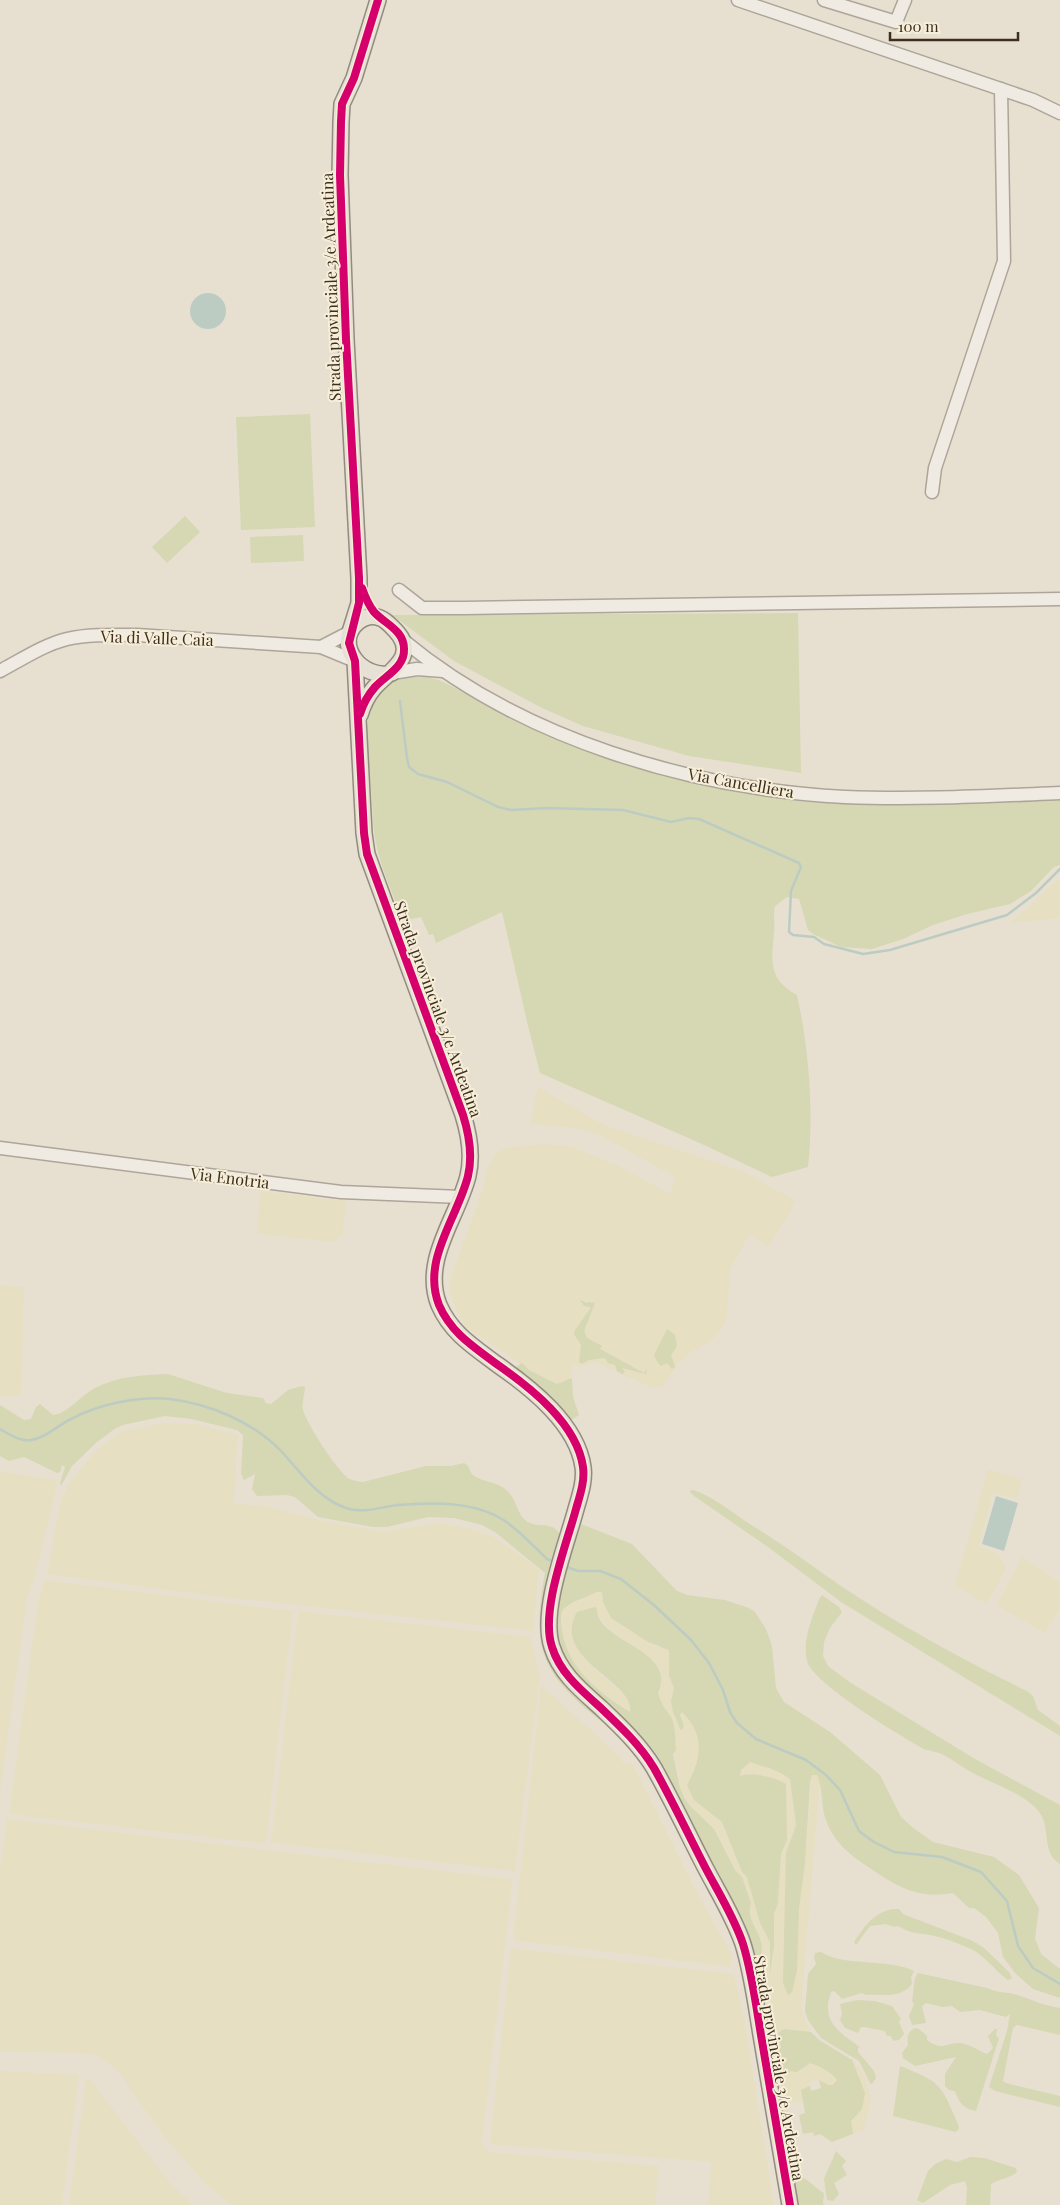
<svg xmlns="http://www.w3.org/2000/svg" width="1060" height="2205" font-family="'Playfair Display',serif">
	<rect width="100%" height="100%" fill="#e7e0d1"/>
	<!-- farmland -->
	<g fill="#e6dfc2">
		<polygon points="1060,880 1060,918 1011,923 1055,882"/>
		<polygon points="538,1087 604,1125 744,1172 796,1201 769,1247 750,1234 730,1269 727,1317 721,1329 712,1340 688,1354 679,1363 662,1387 652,1388 595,1362 587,1364 580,1368 573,1362 572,1378 557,1384 529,1370 466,1327 456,1310 448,1285 483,1189 487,1169 496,1153 506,1148 540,1144 570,1146 615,1164 670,1194 675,1177 602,1136 577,1128 530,1124"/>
		<polygon points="260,1191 346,1201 343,1234 334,1242 257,1234"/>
		<polygon points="0,1285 24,1287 21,1396 0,1396"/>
		<polygon points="164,1423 195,1424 238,1435 234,1503 268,1507 327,1522 383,1532 439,1523 466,1528 492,1536 539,1569 533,1631 221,1597 47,1574 60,1504 68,1484 97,1450 122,1431"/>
		<polygon points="988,1469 1022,1480 1017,1499 993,1493 979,1546 999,1554 1006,1569 987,1604 955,1585"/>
		<polygon points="0,1472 58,1480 35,1575 27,1598 0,1792"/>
		<polygon points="1022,1557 1060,1582 1060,1609 1045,1633 996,1605"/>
		<polygon points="45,1580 293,1611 266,1844 9,1814 38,1602"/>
		<polygon points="597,1592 602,1592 607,1611 621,1626 634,1632 657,1647 664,1647 669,1650 669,1675 674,1688 671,1701 673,1712 681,1731 682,1711 690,1719 698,1738 700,1758 693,1775 703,1807 722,1821 742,1872 747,1877 760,1923 770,1942 771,1975 774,1946 774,1914 778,1903 781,1854 787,1840 785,1796 787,1788 781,1781 760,1776 747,1775 740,1777 741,1770 750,1762 769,1769 777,1769 790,1779 796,1825 786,1854 786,1896 799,1909 805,1863 812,1775 817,1775 820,1780 801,2008 805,2021 811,2032 793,2030 779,2043 781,2048 777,2049 787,2058 789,2071 810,2063 820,2066 834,2075 837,2081 833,2085 829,2085 819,2080 809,2082 810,2086 801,2090 803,2101 787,2104 789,2115 784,2116 759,1970 761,1942 750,1918 749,1910 751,1903 742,1877 735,1870 714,1829 690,1806 680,1788 679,1775 664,1711 658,1693 662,1684 660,1671 655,1662 610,1630 600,1618 594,1607 595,1670 625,1694 631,1703 630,1712 598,1689 581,1673 570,1657 563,1641 562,1613 566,1606"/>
		<polygon points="298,1611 530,1637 540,1676 515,1871 271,1842"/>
		<polygon points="541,1685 621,1758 622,1762 633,1764 700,1898 732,1956 731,1967 513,1940"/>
		<polygon points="7,1819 510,1879 512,1885 482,2141 484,2146 489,2152 659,2166 655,2205 231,2205 205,2183 164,2137 119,2072 99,2057 84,2053 0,2052 0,1869"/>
		<polygon points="511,1948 732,1974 735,1978 744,2017 774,2205 708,2205 711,2162 495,2145 490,2142"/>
		<polygon points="852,2060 865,2077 871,2099 864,2129 853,2134 851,2121 862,2109"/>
		<polygon points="0,2071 79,2075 62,2205 0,2205"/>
		<polygon points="86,2080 90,2080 170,2183 193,2205 69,2205"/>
	</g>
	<!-- green -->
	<g fill="#d6d7b3">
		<polygon points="310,414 315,527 241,530 236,417"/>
		<polygon points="185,516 200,532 167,563 152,547"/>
		<polygon points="303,535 304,561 251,563 250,537"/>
		<polygon points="798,613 801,773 689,756 583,726 542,708 454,661 392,615"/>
		<path d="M401 677H427L439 680 542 732 615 759 751 792 1060 799V865L1054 867 1031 891 1010 904 967 914 933 925 903 939 872 949 841 947 813 934 808 930 799 899 787 897 775 906C773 915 775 924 774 934 771 963 769 979 797 995 809 1050 814 1112 808 1167L772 1177 702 1144 540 1073 528 1026 502 912 436 943 433 934 429 935 421 917 403 921C393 894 380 867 375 838 372 822 373 805 371 789 369 764 364 737 369 713 372 698 386 681 401 677Z"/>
		<polygon points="580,1300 587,1303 588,1302 595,1303 584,1331 587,1338 602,1346 600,1349 644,1373 647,1369 646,1374 622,1368 625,1372 622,1374 617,1371 615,1365 608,1363 605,1358 589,1360 582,1364 579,1362 581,1345 574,1334 575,1330 590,1309 590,1307 584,1306"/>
		<polygon points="667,1329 675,1335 677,1346 671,1355 675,1367 672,1369 667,1363 661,1366 658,1363 654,1355"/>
		<polygon points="522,1363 529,1370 557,1384 572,1378 573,1397 579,1415 573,1419 569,1419 540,1386 516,1367"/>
		<path d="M168 1374 227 1393 263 1398 266 1403 271 1404 288 1390 302 1386 305 1387C305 1395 301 1403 303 1410 307 1424 336 1469 348 1478 353 1481 357 1481 363 1482L426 1466H451L464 1463C470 1466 469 1471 473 1475 483 1483 501 1481 511 1495 516 1502 518 1513 524 1519 536 1531 552 1518 561 1536L545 1643 640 1754 739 1944 770 2128 737 1947 637 1754C622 1736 603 1724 585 1708 535 1665 534 1635 545 1573L495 1532 482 1525 454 1518 428 1517 387 1527H373L318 1517 295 1497 287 1495 257 1496 252 1489 255 1474 244 1480 241 1474 243 1435 237 1430 191 1419 165 1416 123 1425 116 1428 97 1442 72 1466 61 1486 60 1483 65 1467 62 1465 60 1472 57 1473 24 1457 9 1461 0 1456V1405L24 1420 31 1419 36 1407 40 1404 53 1415C68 1414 81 1395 95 1388 118 1376 143 1375 168 1374Z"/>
		<path d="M691 1490C704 1490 740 1518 753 1526 782 1544 810 1564 838 1584 897 1624 963 1660 1027 1691L1033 1696 1038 1710 1060 1726V1736L841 1602 768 1547 694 1496 690 1492Z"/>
		<path d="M576 1524H581L632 1544 677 1591 687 1595 725 1600 749 1608 755 1612 766 1629 772 1646 776 1688 784 1702 830 1732 880 1775 901 1817 912 1827 933 1842 994 1857 1019 1875 1039 1908 1035 1938 1041 1954 1060 1969V1998L1033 1989 1016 1974 1003 1957 998 1933 986 1917 974 1908H969L953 1893C919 1899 899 1888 871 1869 852 1856 836 1845 827 1823 820 1807 824 1790 817 1775H812L810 1783 805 1863 799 1909 797 1970 792 1992 788 1995 783 1983 786 1853 796 1825 790 1779C777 1769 766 1768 750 1762L741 1770 740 1776C752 1772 775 1777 786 1784L787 1840 781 1854 778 1903 774 1914V1946L770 1975V1942L760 1923 747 1877 742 1872 722 1822 694 1800 687 1785C702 1759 705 1734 682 1712L680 1715 684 1726 681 1731 673 1712 671 1701 674 1688 669 1675V1650L648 1642 611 1618 603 1602 602 1592H597C589 1596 571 1602 566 1607 559 1612 561 1621 562 1629 566 1667 599 1693 630 1712 636 1681 550 1660 577 1612L595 1607 597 1608C595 1642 679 1649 658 1693 661 1702 663 1707 669 1714 676 1722 675 1740 676 1750L673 1754 680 1788 684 1797 690 1806 714 1829 735 1870 742 1877 751 1903C746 1919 757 1927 761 1942 763 1951 760 1961 759 1970L752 1961 683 1813 562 1657 553 1619Z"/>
		<path d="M822 1595 839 1607 842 1612 830 1628 824 1642 823 1656 828 1666 851 1683 975 1759 1060 1805V1864C1046 1855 1048 1841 1045 1827 1044 1815 1035 1806 1026 1800 1011 1789 991 1783 975 1774 964 1769 954 1760 942 1754 937 1752 930 1751 924 1749 902 1737 812 1683 807 1661 802 1641 812 1618 819 1599Z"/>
		<path d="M892 1909H899L903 1914 973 1941 984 1948 1009 1972 1012 1978 1008 1980C995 1971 984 1954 969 1948 960 1944 944 1938 935 1936 921 1933 910 1934 898 1926L894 1927 886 1924 870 1926 856 1945 854 1942C865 1926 872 1914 892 1909Z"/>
		<path d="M821 1952C844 1967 888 1958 914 1971L911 1977 912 1984C900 1999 884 1994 866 1995L862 1993 842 1999 834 1991 831 1992C821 2021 837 2031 860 2047L858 2048V2052L874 2071 876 2078 872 2084 870 2083 859 2061 821 2038 808 2020 805 2011 808 1974 816 1964 814 1958 815 1953Z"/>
		<path d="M918 1973 987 1988C997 1993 1007 1992 1018 1995 1032 2000 1045 2006 1060 2008V2035L1017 2025 1013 2028 1003 2081 1006 2083 1060 2096V2107L995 2091 989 2087 1007 2031 1010 2014 1006 2017 980 2010 960 2012 952 2006 943 2007 926 2003 922 2006 926 2023 912 2025 909 2016 914 2004 912 2001 915 1978Z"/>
		<polygon points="857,2000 875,2001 892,2006 901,2019 899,2022 904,2034 899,2040 893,2041 891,2036 887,2036 885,2031 864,2027 861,2027 858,2033 845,2028 840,2020 842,2014 840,2004"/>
		<path d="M915 2028 919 2029 927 2036V2040C943 2052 945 2042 961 2043 969 2044 979 2051 987 2054L993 2048 988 2036 995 2029H997L996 2036 999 2038 976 2111C963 2109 959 2102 955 2091L949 2090 945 2086V2074L956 2057 915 2066 903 2058 902 2053 908 2045C907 2038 907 2032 915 2028Z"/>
		<path d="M784 2029 811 2032 819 2040 852 2060 865 2093 862 2109 851 2121 853 2134 832 2142 820 2134 814 2136 813 2132 803 2134 799 2115 805 2113 801 2090 810 2086 811 2091 821 2088 819 2080 829 2085H833L837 2080C832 2072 819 2066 810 2063L797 2072 790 2071 789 2074 781 2076 778 2063 787 2061V2058L778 2059 776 2049 781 2048 778 2033Z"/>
		<path d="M900 2066C941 2082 941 2084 958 2124L959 2128 956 2132 893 2116Z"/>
		<polygon points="836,2151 846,2161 842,2166 847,2175 834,2183 839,2194 833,2201 827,2200 824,2179"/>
		<path d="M970 2157 984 2158 1016 2168 1017 2172C1011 2178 999 2179 991 2184L990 2205H966L967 2187 965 2181 950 2185 923 2203 917 2200 928 2171 935 2164 946 2159 957 2162Z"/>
		<path d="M790 2174C804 2173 813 2187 824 2193L823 2204 825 2205H793Z"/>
	</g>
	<!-- water -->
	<g fill="#bcccc2">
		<circle cx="208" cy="311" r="18"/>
		<polygon points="996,1496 1018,1503 1004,1551 982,1544"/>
	</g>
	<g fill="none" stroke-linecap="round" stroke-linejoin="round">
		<!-- stream -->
		<g stroke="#bcccc2" stroke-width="2.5">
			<polyline points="400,701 407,758 409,767 418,774 447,782 498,807 511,810 546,808 623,810 671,822 689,818 699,819 799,863 801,867 791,891 789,932 793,935 814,937 824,944 863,954 890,950 1007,915 1036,893 1060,869"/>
			<path d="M0 1429C9 1434 20 1442 31 1440 46 1438 58 1425 71 1419 99 1404 138 1396 170 1399 210 1404 253 1422 281 1451 301 1472 317 1498 346 1508 363 1514 381 1507 398 1505 432 1502 475 1501 505 1521 520 1531 533 1546 547 1559L554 1562"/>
			<polyline points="564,1566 578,1571 600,1571 621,1579 655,1606 691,1640 709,1663 723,1690 730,1712 737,1723 756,1739 806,1760 826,1775 840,1790 859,1831 874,1842 894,1852 942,1857 981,1872 1007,1901 1018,1946 1033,1968 1060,1984"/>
		</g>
		<defs>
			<g id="minor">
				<polyline points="738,0 1033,100 1060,113"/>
				<polyline points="824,0 896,22 905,0"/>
				<polyline points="932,492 935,468 1004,261 1001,89"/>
				<polyline points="399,590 422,608 464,608 1060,599"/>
				<path d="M403 640C522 739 691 789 845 797 916 800 988 796 1060 793"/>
				<polyline points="321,647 350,632"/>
				<path d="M0 671C21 660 43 645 67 639 90 634 114 635 137 635L321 647 355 661"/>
				<polyline points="392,673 417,669 443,671"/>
				<polyline points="0,1148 341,1192 461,1197"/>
			</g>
			<g id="major">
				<polyline points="350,632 359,603 359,578 346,339 340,175 341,122 342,104 354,78 378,0"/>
				<path d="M355 661 364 833 367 854 463 1115C469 1134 473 1155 468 1176 458 1217 421 1260 439 1305 451 1333 474 1347 498 1365 531 1388 577 1424 583 1467 585 1481 580 1495 576 1509 566 1546 540 1611 552 1647 560 1673 581 1690 601 1708 621 1727 640 1745 654 1768 672 1800 688 1834 705 1867 718 1892 734 1917 743 1944 752 1973 756 2005 761 2035 771 2091 780 2148 790 2205"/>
				<path d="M360 715C363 705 367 696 374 688 389 671 420 656 395 630 391 626 386 620 380 618 373 615 364 617 358 622 332 644 363 681 392 673"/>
			</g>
		</defs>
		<!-- minor casing -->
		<use href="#minor" stroke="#ada599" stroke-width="15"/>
		<!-- major casing -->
		<use href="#major" stroke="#928b80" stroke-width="18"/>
		<!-- minor -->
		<use href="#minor" stroke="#efebe3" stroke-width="12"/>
		<!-- major -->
		<use href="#major" stroke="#e6e1d4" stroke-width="15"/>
		<defs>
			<g id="cycleway">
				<path d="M378 0 354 78 342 104 341 122 340 175 346 339 359 578V603L349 643 355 661 364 833 367 854 463 1115C469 1134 473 1155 468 1176 458 1217 421 1260 439 1305 451 1333 474 1347 498 1365 531 1388 577 1424 583 1467 585 1481 580 1495 576 1509 566 1546 540 1611 552 1647 560 1673 581 1690 601 1708 621 1727 640 1745 654 1768 672 1800 688 1834 705 1867 718 1892 734 1917 743 1944 752 1973 756 2005 761 2035 771 2091 780 2148 790 2205"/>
				<path d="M360 714C363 704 368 695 375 687 385 676 405 667 404 649 404 630 385 624 374 612 368 604 365 597 362 588"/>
			</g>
		</defs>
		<!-- cycleway casing -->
		<use href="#cycleway" stroke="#f7eed8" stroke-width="11"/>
		<!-- cycleway -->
		<use href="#cycleway" stroke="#d6006c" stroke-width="8"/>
	</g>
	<g text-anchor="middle" stroke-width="4" stroke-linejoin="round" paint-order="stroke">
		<!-- street labels -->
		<g font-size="16" fill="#3d2e20" stroke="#f7eed8">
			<text transform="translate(331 287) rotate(-92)" y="6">Strada provinciale 3/e Ardeatina</text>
			<text transform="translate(157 638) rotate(2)" y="6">Via di Valle Caia</text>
			<text transform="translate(741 783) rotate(10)" y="6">Via Cancelliera</text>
			<text transform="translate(438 1009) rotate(70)" y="6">Strada provinciale 3/e Ardeatina</text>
			<text transform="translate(230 1178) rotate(7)" y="6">Via Enotria</text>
			<text transform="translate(779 2068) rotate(80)" y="6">Strada provinciale 3/e Ardeatina</text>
		</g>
	</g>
	<!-- scale -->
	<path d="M890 32v8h128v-8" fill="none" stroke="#3d2e20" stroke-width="2.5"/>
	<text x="898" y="32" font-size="15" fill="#3d2e20" stroke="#f7eed8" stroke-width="4" paint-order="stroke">100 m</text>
</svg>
